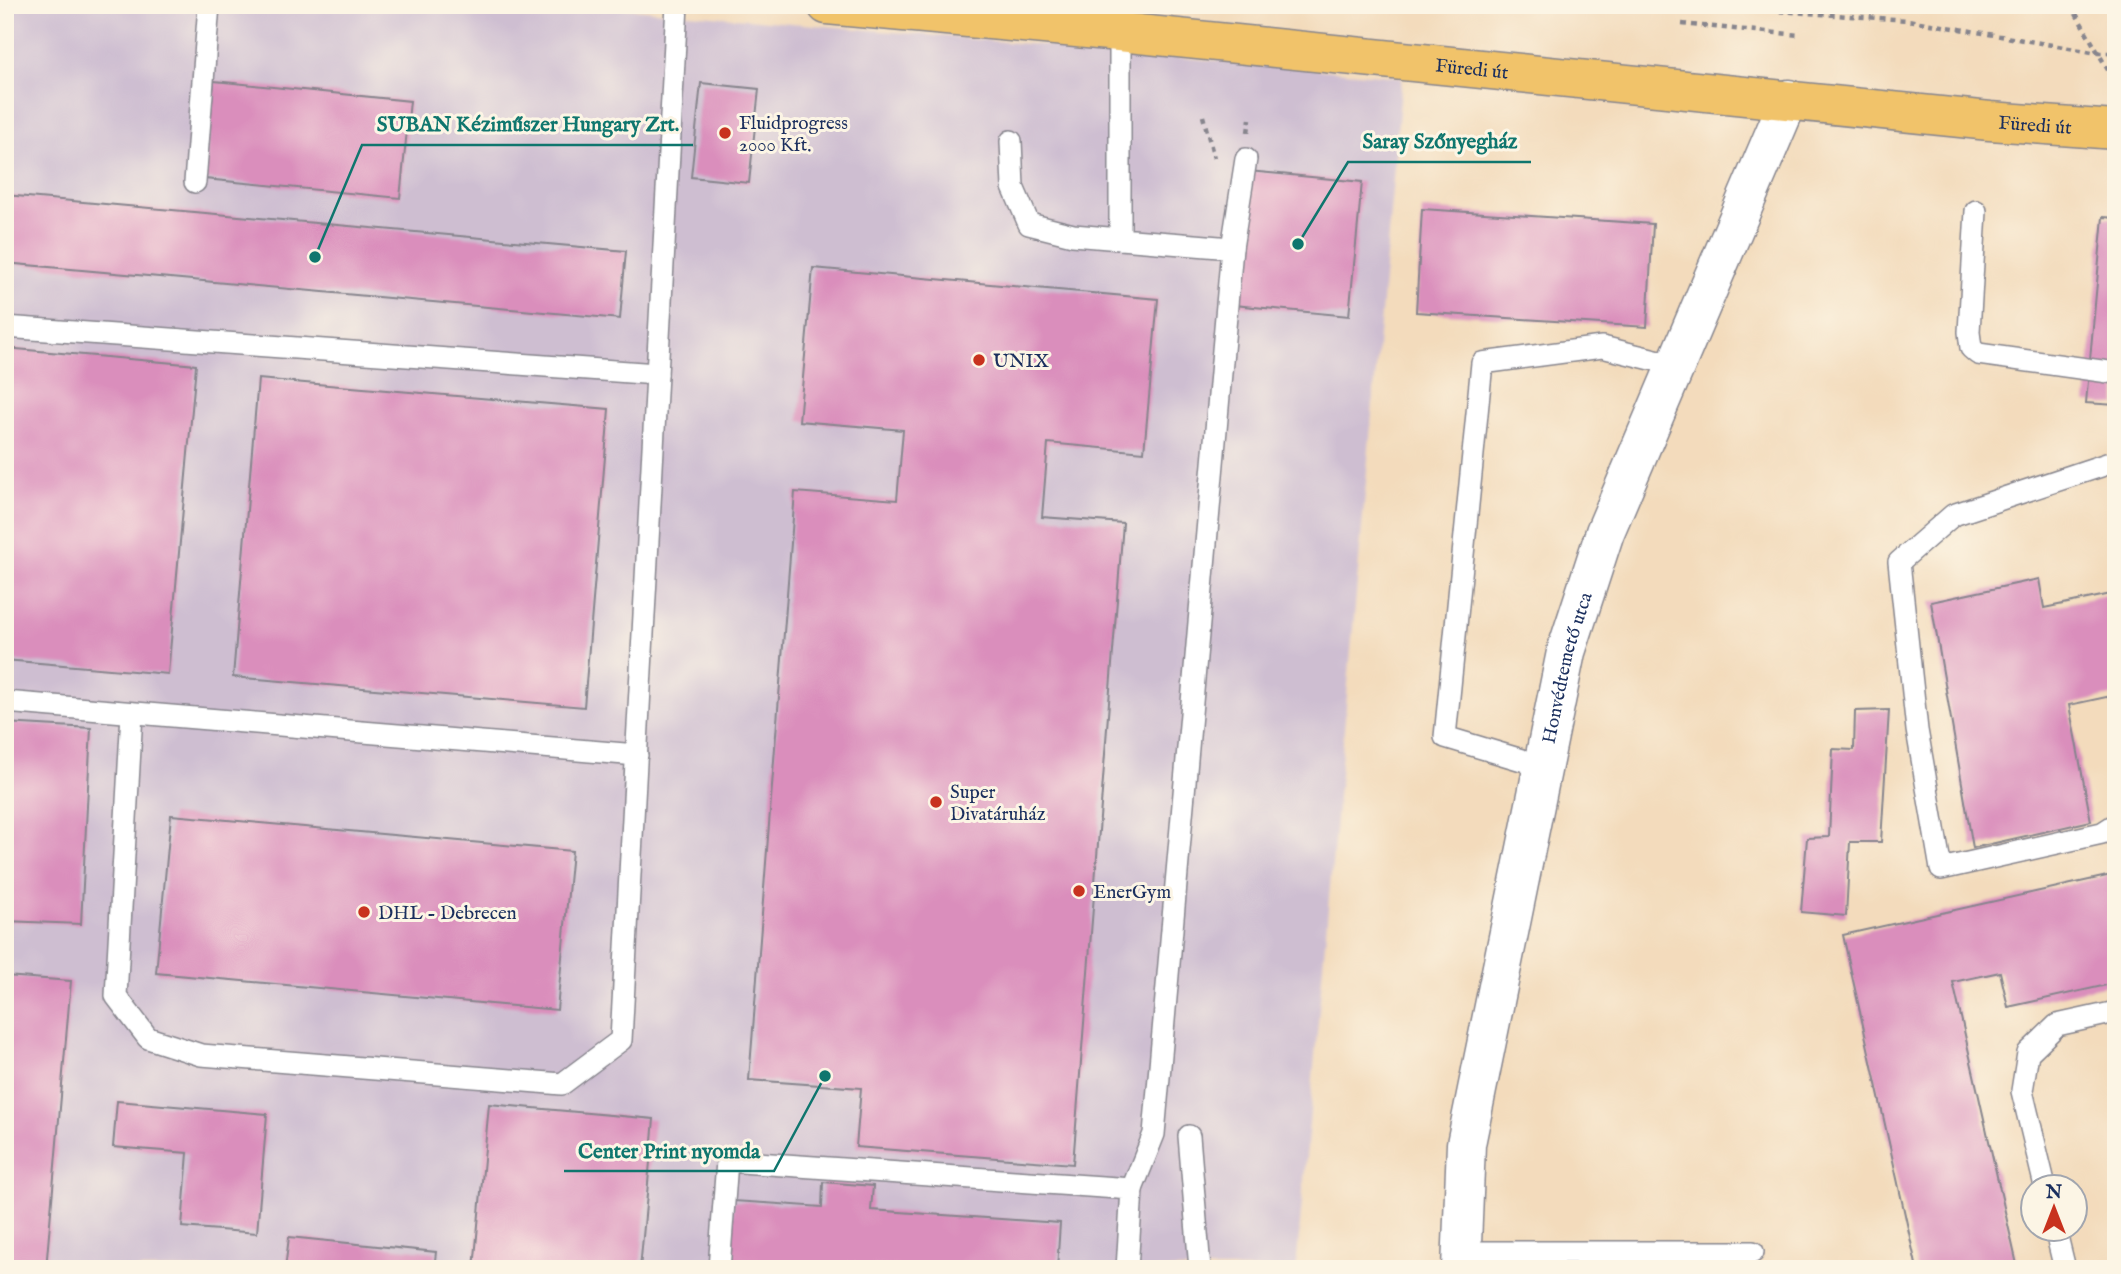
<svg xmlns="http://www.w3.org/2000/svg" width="2121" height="1274" font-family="'IM FELL English',serif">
	<rect width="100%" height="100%" fill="#fcf5e5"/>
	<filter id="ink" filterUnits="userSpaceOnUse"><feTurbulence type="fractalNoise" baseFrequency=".0143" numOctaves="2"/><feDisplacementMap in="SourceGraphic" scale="14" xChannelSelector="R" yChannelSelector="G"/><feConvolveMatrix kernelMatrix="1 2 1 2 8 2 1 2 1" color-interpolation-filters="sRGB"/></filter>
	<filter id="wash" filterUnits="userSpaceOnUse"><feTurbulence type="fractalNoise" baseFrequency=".00686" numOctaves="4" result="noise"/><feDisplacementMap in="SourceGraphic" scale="28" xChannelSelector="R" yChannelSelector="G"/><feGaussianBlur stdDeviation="1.57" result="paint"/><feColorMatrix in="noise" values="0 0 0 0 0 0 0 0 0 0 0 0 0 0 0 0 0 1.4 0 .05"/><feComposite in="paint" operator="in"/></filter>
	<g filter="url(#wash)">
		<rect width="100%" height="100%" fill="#f3dbbc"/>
		<!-- industrial -->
		<polygon fill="#cebed1" points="5,5 588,5 1402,77 1296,1269 5,1269"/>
		<g id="blocks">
			<!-- building -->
			<g fill="#da8ebc">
				<polygon points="214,81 410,101 400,198 205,179"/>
				<polygon points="701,83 759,89 749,183 691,177"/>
				<polygon points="1248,171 1362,182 1349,316 1234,305"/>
				<polygon points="5,195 626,251 620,319 5,263"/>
				<polygon points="1422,209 1653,224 1647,327 1416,312"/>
				<polygon points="2103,217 2116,218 2116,405 2086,403"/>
				<polygon points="813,268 1158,299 1144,452 1048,443 1042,517 1123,523 1073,1164 856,1147 861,1088 749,1080 795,492 897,500 903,430 799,421"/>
				<polygon points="5,348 196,365 168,674 5,660"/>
				<polygon points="258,379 609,409 584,707 233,677"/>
				<polygon points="2039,579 2044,608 2116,593 2116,695 2069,705 2091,821 1973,848 1931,602"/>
				<polygon points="1889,710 1881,842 1850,842 1846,916 1801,912 1807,838 1829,837 1833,749 1854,750 1855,711"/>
				<polygon points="5,723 91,728 81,924 5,921"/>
				<polygon points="171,815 572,851 557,1010 156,973"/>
				<polygon points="2116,874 2116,983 2008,1007 2000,972 1953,982 2018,1269 1917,1269 1843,935"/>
				<polygon points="5,976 71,981 46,1269 5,1269"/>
				<polygon points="117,1101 267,1114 257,1233 182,1227 188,1153 113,1147"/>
				<polygon points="489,1104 654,1119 640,1269 474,1269"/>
				<polygon points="823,1182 873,1186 871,1210 1060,1223 1057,1269 730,1269 734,1201 822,1207"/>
				<polygon points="289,1237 436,1252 434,1269 285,1269"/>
			</g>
		</g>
	</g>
	<g filter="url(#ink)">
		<use href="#blocks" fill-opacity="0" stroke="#87858d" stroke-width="2"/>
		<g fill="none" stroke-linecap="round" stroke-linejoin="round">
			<defs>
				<g id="lane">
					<polyline points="1120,5 1120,239 1232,248 1154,1134 1132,1189"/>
					<polyline points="1011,141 1013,187 1029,224 1073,235 1120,239"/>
					<polyline points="195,182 209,5"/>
					<polyline points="1976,211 1969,332 1971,348 1978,354 2116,373"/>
					<polyline points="1232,248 1246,159"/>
					<polyline points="5,327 657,374"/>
					<polyline points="2116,461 1953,515 1899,562 1917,730 1941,869 2102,833 2116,824"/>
					<polyline points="5,702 637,755"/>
					<polyline points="132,713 116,996 148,1038 201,1055 562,1084 621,1040 677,5"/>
					<polyline points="1542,766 1445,737 1482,363 1602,347 1676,365"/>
					<polyline points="1189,1136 1200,1269"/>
					<polyline points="2045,1186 2022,1091 2028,1053 2057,1025 2116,1012"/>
					<polyline points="2055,1228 2065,1269"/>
					<polyline points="1460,1252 1753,1252"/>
					<polyline points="719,1269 727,1161 1132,1189 1127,1269"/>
				</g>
				<g id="street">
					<path id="s1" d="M1461 1269 1466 1144 1566 652 1605 532 1789 99"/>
				</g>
				<g id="primary">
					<path id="s2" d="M827 5 1119 32 1990 121 2116 130"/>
				</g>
			</defs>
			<!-- lane casing -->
			<use href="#lane" stroke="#87858d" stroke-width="24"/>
			<!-- street casing -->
			<use href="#street" stroke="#87858d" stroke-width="41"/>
			<!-- primary casing -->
			<use href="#primary" stroke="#87858d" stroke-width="41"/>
			<!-- path -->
			<g stroke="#87858d" stroke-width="4.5" stroke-dasharray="5 5" stroke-linecap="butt">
				<polyline points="1690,5 1908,20 2098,53 2116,53"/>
				<polyline points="2071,5 2112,77"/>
				<polyline points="1682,24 1799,35"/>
				<polyline points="1203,116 1214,158"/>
				<polyline points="1248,132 1250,119"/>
			</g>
			<!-- lane -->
			<use href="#lane" stroke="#fff" stroke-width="21"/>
			<!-- street -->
			<use href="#street" stroke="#fff" stroke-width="38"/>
			<!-- primary -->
			<use href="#primary" stroke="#f1c36a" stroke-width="38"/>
		</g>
	</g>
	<!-- markers -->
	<g fill="#c8321e" stroke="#fcf5e5" stroke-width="2.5">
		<circle cx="725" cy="133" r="7"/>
		<circle cx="979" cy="360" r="7"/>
		<circle cx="936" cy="802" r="7"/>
		<circle cx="1079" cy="891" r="7"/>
		<circle cx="364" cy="912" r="7"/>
	</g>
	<g text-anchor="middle" stroke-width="6" stroke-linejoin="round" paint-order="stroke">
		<!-- street labels -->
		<g font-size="19" fill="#1b2f5e" stroke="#fcf5e5">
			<text dy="7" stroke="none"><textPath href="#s2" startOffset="648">Füredi út</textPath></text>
			<text dy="7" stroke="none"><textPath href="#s2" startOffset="1214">Füredi út</textPath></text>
			<text dy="7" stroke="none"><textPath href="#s1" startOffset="612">Honvédtemető utca</textPath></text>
		</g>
		<!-- poi labels -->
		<g font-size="19" fill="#1b2f5e" stroke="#fcf5e5" text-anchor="start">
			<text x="739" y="129">Fluidprogress<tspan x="739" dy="22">2000 Kft.</tspan></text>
			<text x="993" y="367">UNIX</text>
			<text x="950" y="798">Super<tspan x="950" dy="22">Divatáruház</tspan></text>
			<text x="1093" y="898">EnerGym</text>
			<text x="378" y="919">DHL - Debrecen</text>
		</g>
	</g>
	<!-- callouts -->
	<path fill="none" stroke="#0f766e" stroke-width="2.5" d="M315 257L362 145H693M1298 244L1348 162H1531M825 1076L774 1171H564"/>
	<g fill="#0f766e" stroke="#fcf5e5" stroke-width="2.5">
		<circle cx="315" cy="257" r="7"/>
		<circle cx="1298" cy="244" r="7"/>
		<circle cx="825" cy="1076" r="7"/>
	</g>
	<g font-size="21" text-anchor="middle" font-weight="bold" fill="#0f766e" stroke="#fcf5e5" stroke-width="6" stroke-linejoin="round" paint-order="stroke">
		<text x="528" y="131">SUBAN Kéziműszer Hungary Zrt.</text>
		<text x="1440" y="148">Saray Szőnyegház</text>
		<text x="669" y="1158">Center Print nyomda</text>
	</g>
	<!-- margin -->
	<rect width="2121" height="1274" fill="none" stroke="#fcf5e5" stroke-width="28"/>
	<!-- north arrow -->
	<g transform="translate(2054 1208)"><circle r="33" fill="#fcf5e5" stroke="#a2a6af" stroke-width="2"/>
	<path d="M0-5L12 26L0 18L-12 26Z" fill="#c8321e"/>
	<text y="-10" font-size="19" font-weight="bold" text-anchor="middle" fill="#1b2f5e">N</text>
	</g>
</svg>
